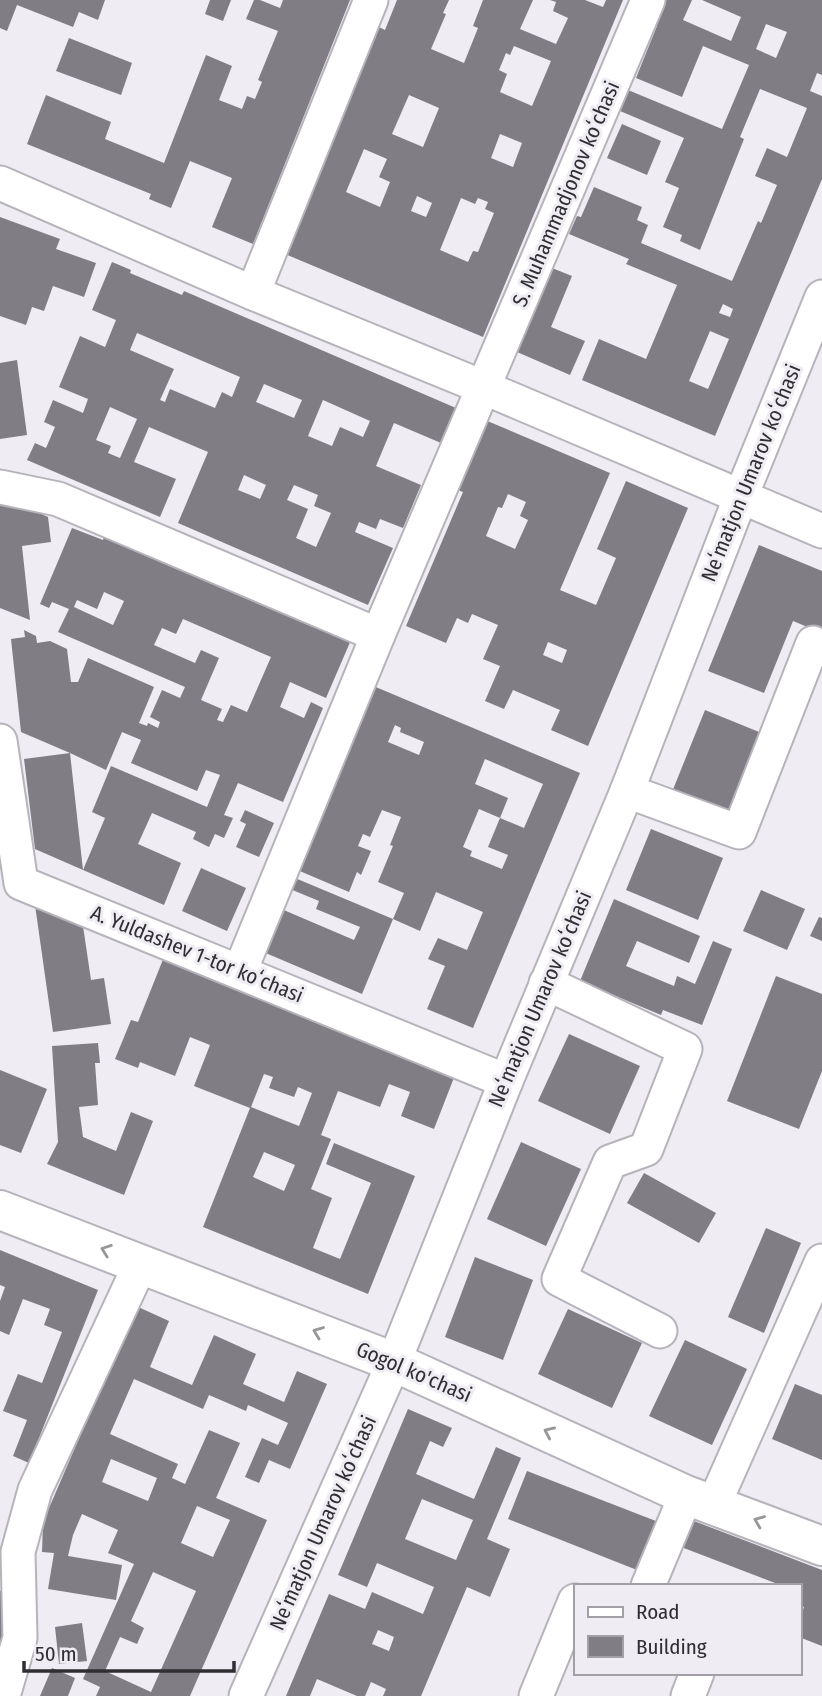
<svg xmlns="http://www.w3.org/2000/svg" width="822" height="1696" font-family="'Fira Sans Condensed',sans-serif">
	<rect width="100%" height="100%" fill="#efecf4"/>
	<!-- building -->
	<g fill="#817d85" fill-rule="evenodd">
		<polygon points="0,0 105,0 98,20 79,12 73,27 17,5 7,31 0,28"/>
		<polygon points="210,0 231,0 223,21 205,14"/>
		<polygon points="254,0 260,0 280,8 283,0 350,0 253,244 212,227 232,178 190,161 171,208 149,199 151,194 27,144 46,95 111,122 105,139 164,163 206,55 232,66 219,100 242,109 247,96 255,99 262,82 258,80 278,31 246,19"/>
		<path d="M397 0H449L443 13 446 14 431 49 464 63 478 28 473 26 483 0H533L520 29 556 44 568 18 553 11 556 2 550 0H585L603 7 606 0H623L483 337 285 254 379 27 385 30ZM514 46 551 61 532 106 500 92 507 74 499 70 506 53 510 55ZM409 95 439 108 423 147 392 134ZM500 134 522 143 513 167 491 158ZM364 149 387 159 379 177 390 182 380 207 346 192ZM417 196 432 203 426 217 411 211ZM461 198 475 204 478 198 488 202 485 209 494 213 478 252 473 251 468 262 440 250Z"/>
		<path d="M664 0H692L683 20 731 41 741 17 702 0H822V75L817 73 810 91 822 96V179L715 436 582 380 599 339 646 359 677 285 626 264 629 259 569 234 577 216 581 217 594 187 642 207 637 220 648 225 641 243 732 281 758 221 761 223 777 185 755 176 767 148 787 157 807 108 760 89 740 137 744 139 700 250 680 241 682 235 663 227 679 188 665 182 684 138 620 111 628 90 722 129 749 65 703 46 682 97 636 78 657 26 653 25ZM766 24 787 32 776 58 756 49ZM723 304 733 309 730 317 719 313ZM710 331 729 339 708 389 689 381Z"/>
		<polygon points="69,38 132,63 121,95 56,71"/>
		<polygon points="622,124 661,141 647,175 607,158"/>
		<polygon points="0,217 60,239 56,249 96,263 84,297 53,286 44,311 32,307 26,325 0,316"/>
		<path d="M112 262 131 270 130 273 182 295 184 291 456 408 441 443 394 423 376 466 421 485 403 528 380 519 376 529 359 522 355 532 393 548 368 605 178 523 208 452 149 427 134 462 176 479 160 517 27 460 35 443 46 448 55 427 44 422 53 400 83 413 88 399 59 387 80 336 105 347 116 320 92 310ZM137 333 240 377 232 397 222 392 215 408 170 389 165 402 160 400 174 369 130 350ZM264 384 302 400 294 418 256 402ZM323 400 370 421 363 437 340 427 332 446 308 436ZM110 407 137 419 120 458 108 453 111 446 96 440ZM244 475 266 485 260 499 238 490ZM294 485 318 495 314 506 331 513 316 547 296 538 308 509 287 500Z"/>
		<polygon points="552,268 572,276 551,327 585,341 570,375 517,352"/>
		<polygon points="17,360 27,435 0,439 0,363"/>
		<path d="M485 420 610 473 560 590 596 605 616 558 597 549 626 481 688 508 588 746 551 730 560 710 513 690 504 709 485 701 500 666 483 659 498 625 472 614 468 623 457 618 446 643 406 626 463 492 455 489ZM508 494 526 502 520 516 528 520 515 549 486 536 498 507 502 508ZM548 642 567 650 562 663 543 655Z"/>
		<polygon points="16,503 48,517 51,542 22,546 30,620 0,608 0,505"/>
		<path d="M72 528 103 540 105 534 351 640 326 698 290 682 280 707 304 718 311 702 323 708 283 802 238 783 224 815 233 818 224 838 215 834 209 847 193 839 196 832 152 813 138 844 181 863 164 905 83 870 105 818 92 812 111 766 207 807 220 775 206 770 197 791 131 763 141 740 122 732 106 770 70 753 83 870 35 849 24 759 70 753 21 732 11 639 25 637 24 630 36 636 37 643 50 641 67 649 71 682H78L88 658 154 687 139 723 147 726 148 723 158 728 160 722 150 717 162 690 180 698 185 687 58 632 69 609 52 602 49 608 40 604ZM104 592 124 601 113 625 74 607 77 600 97 609ZM183 619 271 657 247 712 231 705 223 722 217 720 222 709 201 700 219 658 201 650 195 663 154 645 162 628 176 634Z"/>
		<polygon points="759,545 822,571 822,633 793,621 764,693 708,671"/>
		<path d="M371 685 580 773 473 1028 427 1009 445 966 428 959 438 938 467 950 483 912 436 892 420 931 393 919 362 994 261 951 279 908 354 940 360 927 316 909 319 901 290 889 295 878 393 919 404 893 378 882 393 846 390 845 401 817 382 810 370 837 363 834 358 846 371 851 361 875 357 872 349 892 295 869ZM395 725 401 728 400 732 424 742 419 755 388 742ZM485 759 543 784 524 828 500 818 488 847 508 855 502 869 470 856 472 851 463 847 479 809 500 818 508 798 475 784Z"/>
		<polygon points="705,710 764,734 731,816 672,792"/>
		<polygon points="245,810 274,823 259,857 236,847 246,824 240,821"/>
		<polygon points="651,829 723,858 698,920 626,890"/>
		<polygon points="201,868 246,888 227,931 182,911"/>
		<polygon points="761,890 805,909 787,950 743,931"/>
		<polygon points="614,899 700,936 689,963 637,941 626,966 674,986 677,976 695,984 713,941 732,949 702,1025 663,1010 661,1015 580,981"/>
		<polygon points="35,905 83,926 91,980 104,978 111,1024 53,1032"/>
		<polygon points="819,917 822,918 822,941 810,936"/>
		<path d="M164 957 455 1075 434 1129 401 1116 410 1092 389 1084 380 1107 338 1091 321 1135 331 1139 311 1189 332 1198 313 1248 340 1259 371 1183 326 1164 334 1143 415 1176 368 1294 203 1227 250 1108 194 1086 210 1045 190 1037 175 1076 140 1062 138 1068 115 1059 131 1020 138 1022ZM264 1074 273 1077 269 1088 294 1097 298 1087 312 1093 299 1126 251 1107ZM264 1152 295 1165 284 1191 253 1177Z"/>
		<polygon points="776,976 822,994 822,1071 799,1129 727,1101"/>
		<polygon points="569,1034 640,1066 610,1134 538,1101"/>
		<polygon points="98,1043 100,1063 95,1063 98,1105 79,1107 83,1137 116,1151 131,1112 153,1121 124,1195 47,1164 58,1142 52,1046"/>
		<polygon points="0,1070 47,1089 21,1153 0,1145"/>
		<polygon points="521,1142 581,1169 546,1246 487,1219"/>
		<polygon points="644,1173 716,1213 699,1243 627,1203"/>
		<polygon points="766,1228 801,1243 764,1333 728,1317"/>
		<polygon points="0,1250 98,1290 29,1463 13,1456 27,1420 3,1411 18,1374 42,1383 62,1332 44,1325 50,1309 23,1299 9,1335 0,1331 0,1301 5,1287 0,1285"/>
		<polygon points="475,1257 533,1280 503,1360 445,1337"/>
		<path d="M136 1306 169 1321 150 1367 192 1385 214 1335 256 1354 243 1384 284 1402 297 1371 327 1384 290 1469 269 1460 259 1483 245 1477 262 1438 278 1445 288 1423 248 1405 246 1411 209 1395 203 1409 134 1379 110 1434 178 1464 172 1478 185 1484 209 1430 240 1443 216 1498 267 1520 190 1696H96L100 1687 83 1679 134 1564 108 1553 118 1530 82 1514 73 1535 68 1556 122 1565 116 1600 48 1589 54 1553 42 1552 43 1522ZM111 1459 157 1478 148 1501 102 1482ZM197 1506 230 1520 213 1557 181 1543ZM153 1572 196 1591 151 1692 105 1671 120 1637 137 1644 144 1628 131 1621Z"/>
		<polygon points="568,1309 642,1343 612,1408 538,1374"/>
		<polygon points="685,1340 747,1369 712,1445 649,1416"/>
		<polygon points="795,1384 822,1395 822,1460 772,1439"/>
		<path d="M408 1409 452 1428 443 1447 430 1441 416 1474 474 1499 496 1447 521 1458 487 1539 510 1549 490 1597 467 1587 421 1696H383L386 1689 371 1682 365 1696H357L317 1679 310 1696H286L329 1594 365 1609 372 1592 423 1614 434 1587 377 1563 367 1587 338 1575ZM422 1499 473 1520 456 1560 405 1539ZM378 1630 394 1637 389 1651 372 1644Z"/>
		<polygon points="527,1471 661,1523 642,1572 508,1519"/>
		<polygon points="686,1518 822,1570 822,1646 799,1637 799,1620 804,1607 799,1605 799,1586 783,1586 676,1545"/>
		<polygon points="2,1590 7,1633 0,1679 0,1591"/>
		<polygon points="82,1623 87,1661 59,1664 55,1627"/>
		<polygon points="52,1668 75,1678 68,1696 40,1696"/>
	</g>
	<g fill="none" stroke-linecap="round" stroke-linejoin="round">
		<defs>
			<g id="minor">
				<polyline points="0,183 253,293 485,388 822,531"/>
				<polyline points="253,293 371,0"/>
				<polyline points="0,487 58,499 378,635"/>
				<polyline points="0,741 21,883 506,1081"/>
				<polyline points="627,791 739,832 813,643"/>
				<polyline points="240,971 378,635 648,0"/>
				<polyline points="546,983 685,1049 646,1149 610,1162 559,1279 660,1331"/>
				<polyline points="714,1504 822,1261"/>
				<polyline points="648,1586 686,1495"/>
				<polyline points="3,1696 20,1638 18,1552 35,1490 141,1263"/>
				<polyline points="246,1696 394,1362 506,1081 627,791 741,496 822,297"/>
				<polyline points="536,1696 575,1601"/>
				<polyline points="688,1696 697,1673"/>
			</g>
			<polyline id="major" points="0,1210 394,1362 686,1495 822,1546"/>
		</defs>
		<!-- minor casing -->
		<use href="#minor" stroke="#b6b3ba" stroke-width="37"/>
		<!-- major casing -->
		<use href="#major" stroke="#b6b3ba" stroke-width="42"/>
		<!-- minor -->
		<use href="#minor" stroke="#fff" stroke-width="33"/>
		<!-- major -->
		<use href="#major" stroke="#fff" stroke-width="38"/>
	</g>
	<!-- one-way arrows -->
	<defs><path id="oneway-chevron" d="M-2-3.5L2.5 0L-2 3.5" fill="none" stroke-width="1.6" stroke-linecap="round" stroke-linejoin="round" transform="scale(1.75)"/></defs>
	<g stroke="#979698">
		<use href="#oneway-chevron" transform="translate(106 1250) rotate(-160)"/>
		<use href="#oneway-chevron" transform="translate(318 1332) rotate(-159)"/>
		<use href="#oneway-chevron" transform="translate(549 1432) rotate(-156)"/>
		<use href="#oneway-chevron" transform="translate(759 1521) rotate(-158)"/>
	</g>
	<g text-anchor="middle" stroke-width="6" stroke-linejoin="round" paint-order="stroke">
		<!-- street labels -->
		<g font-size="21" fill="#2f2e31" stroke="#efecf4">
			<text transform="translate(566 194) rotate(-67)" y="7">S. Muhammadjonov koʻchasi</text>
			<text transform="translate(751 473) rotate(-68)" y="7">Neʻmatjon Umarov koʻchasi</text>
			<text transform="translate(197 954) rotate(22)" y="7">A. Yuldashev 1-tor koʻchasi</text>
			<text transform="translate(540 999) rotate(-67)" y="7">Neʻmatjon Umarov koʻchasi</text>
			<text transform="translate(414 1372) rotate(23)" y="7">Gogol ko'chasi</text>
			<text transform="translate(323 1523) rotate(-66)" y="7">Neʻmatjon Umarov koʻchasi</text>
		</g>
	</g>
	<!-- legend -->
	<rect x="574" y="1584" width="228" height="91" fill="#efecf4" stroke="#a2a0a6" stroke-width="2"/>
	<rect x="588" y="1607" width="35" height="10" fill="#ffffff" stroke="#a2a0a6" stroke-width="2"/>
	<text x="636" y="1619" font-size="21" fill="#2f2e31">Road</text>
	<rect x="588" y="1636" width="35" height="21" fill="#817d85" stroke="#a2a0a6" stroke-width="2"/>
	<text x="636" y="1654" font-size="21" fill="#2f2e31">Building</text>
	<!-- scale -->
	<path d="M24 1661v10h210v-10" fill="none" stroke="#2f2e31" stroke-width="3.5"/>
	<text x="35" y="1661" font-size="21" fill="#2f2e31" stroke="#efecf4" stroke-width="5" paint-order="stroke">50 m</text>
</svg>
